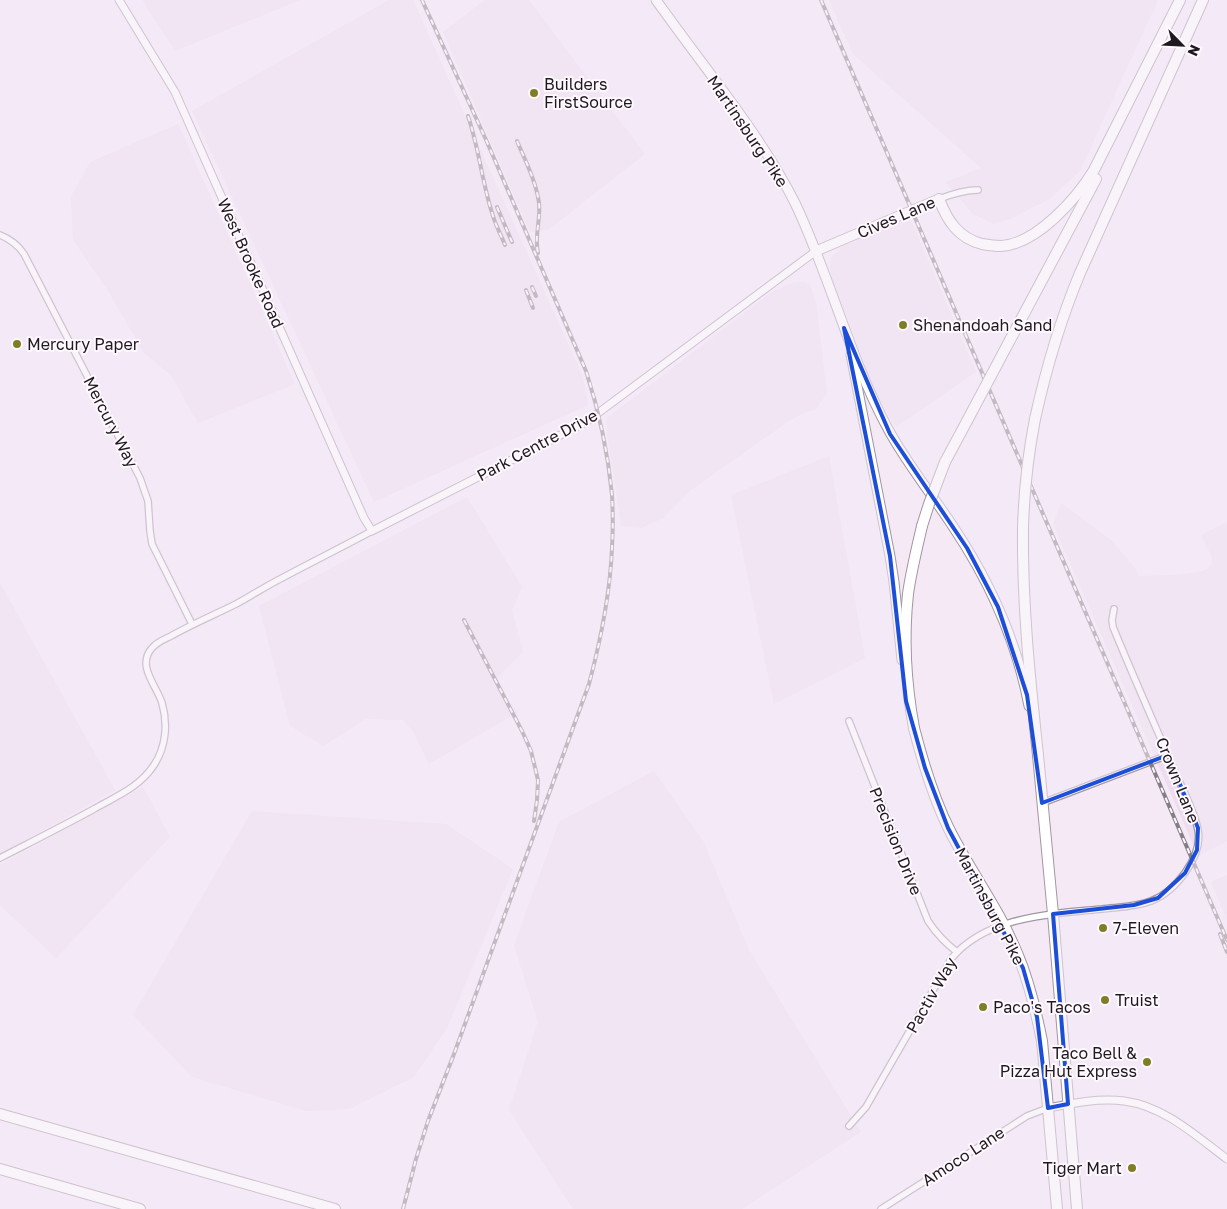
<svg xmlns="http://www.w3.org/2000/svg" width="1227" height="1209" font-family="'Golos Text',sans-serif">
	<rect width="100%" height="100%" fill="#f4e9f5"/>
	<!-- built -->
	<g fill="#eeddef">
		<polygon points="142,0 300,0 175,51"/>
		<polygon points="389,0 413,0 583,377 588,405 374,502 192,111"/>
		<polygon points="485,0 529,0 645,154 548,230 530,232 443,32"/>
		<polygon points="829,0 1158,0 1080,171 1051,198 1012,218 993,224 973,214 946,182 981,168 853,54"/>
		<polygon points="178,124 295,384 198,423 171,375 144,353 107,289 73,240 71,197 90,162"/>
		<polygon points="910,218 976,372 896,427 875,392 832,277 830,267 832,256 844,246"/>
		<polygon points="795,282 805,282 810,285 816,302 827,393 815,410 805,412 789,421 691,490 663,518 641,528 621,526 617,497 607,435 607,418 773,291"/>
		<polygon points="829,456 865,658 774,704 731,495"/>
		<polygon points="467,497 522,587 512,610 523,652 494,681 517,713 429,764 412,730 403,720 366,719 323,746 290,726 259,606"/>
		<polygon points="1061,503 1111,540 1135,568 1139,576 1175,575 1199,572 1207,569 1211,565 1212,557 1201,535 1227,522 1227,841 1198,856 1053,524"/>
		<polygon points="0,583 115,790 0,854"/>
		<polygon points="654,771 703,841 749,950 861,1132 742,1209 573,1209 509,1110 538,1022 514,945 559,822"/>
		<polygon points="143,787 170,837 56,958 0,905 0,865"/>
		<polygon points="252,811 446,824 513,869 447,1028 414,1077 349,1109 306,1111 192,1077 133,1015"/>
		<polygon points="1227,875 1227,920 1211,882"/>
	</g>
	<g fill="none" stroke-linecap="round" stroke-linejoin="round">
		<defs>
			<g id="minor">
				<path d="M939 199C952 194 964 190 978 190"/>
				<path d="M0 235C10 239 18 245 24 254L140 478 148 501 150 531 152 544 192 624"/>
				<path d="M849 721 928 921C936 933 945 943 957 952"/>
				<polyline points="1042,803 1168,755"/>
				<path d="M0 858C31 842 63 826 94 809 115 797 140 787 154 765 166 747 168 724 162 703 157 686 136 666 152 648 157 642 165 639 171 636 192 624 214 615 236 604 251 596 266 586 282 578 312 562 342 547 372 531"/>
				<path d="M849 1126 866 1107 951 959C986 916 1052 914 1102 909 1118 907 1136 907 1151 901 1175 892 1203 857 1198 830 1195 813 1183 790 1176 774 1155 725 1133 676 1113 627L1112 620 1114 609"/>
				<polyline points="881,1209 1013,1125 1027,1116 1048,1108"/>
			</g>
			<g id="tertiary">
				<polyline points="119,0 175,92 364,518 372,531 586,422 816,251"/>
				<path d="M1048 1108C1073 1103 1099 1098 1124 1101 1164 1106 1196 1136 1227 1159"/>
			</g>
			<g id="primary">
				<path d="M656 0C676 28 697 56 718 84 746 122 774 161 795 203 830 276 849 356 887 427 906 463 932 494 954 528 990 582 1017 642 1029 706"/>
				<polyline points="816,251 939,199"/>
				<polyline points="851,355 890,556 894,582 902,660"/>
			</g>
			<g id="trunk">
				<path d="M914 728C923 763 933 797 949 829 970 871 999 909 1017 953 1029 981 1036 1011 1042 1041L1057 1209"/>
				<polyline points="1038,755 1053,914 1077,1209"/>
			</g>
			<g id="motorway">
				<path d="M939 199C947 220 958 238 982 244 988 245 995 246 1001 246 1037 244 1077 198 1094 170L1180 0"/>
				<polyline points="1010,340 1096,179"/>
				<path d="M1035 419C1046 369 1060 321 1080 273L1203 0"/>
				<polyline points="945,462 967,421"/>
				<path d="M1023 528C1022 604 1030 680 1038 755"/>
				<path d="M914 728C906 684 903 639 908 594 911 572 917 548 922 526"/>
				<polyline points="0,1114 335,1209"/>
				<polyline points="0,1169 140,1209"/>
			</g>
		</defs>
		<!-- minor casing -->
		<use href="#minor" stroke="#a196a1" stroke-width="8"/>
		<!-- tertiary casing -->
		<use href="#tertiary" stroke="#a196a1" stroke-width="9"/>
		<!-- primary casing -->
		<use href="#primary" stroke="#a196a1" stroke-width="11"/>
		<!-- trunk casing -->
		<use href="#trunk" stroke="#a196a1" stroke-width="12"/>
		<!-- motorway casing -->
		<use href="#motorway" stroke="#a196a1" stroke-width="12"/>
		<!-- minor -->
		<use href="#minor" stroke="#fff" stroke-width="5.5"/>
		<!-- tertiary -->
		<use href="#tertiary" stroke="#fff" stroke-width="7"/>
		<!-- primary -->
		<use href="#primary" stroke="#fff" stroke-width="9"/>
		<!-- trunk -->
		<use href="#trunk" stroke="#fff" stroke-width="10"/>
		<!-- motorway -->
		<use href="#motorway" stroke="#fff" stroke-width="10"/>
		<defs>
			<g id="rail">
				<polyline points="821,0 1227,940"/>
				<path d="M468 116C479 148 482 183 493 216 496 226 501 235 505 245"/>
				<path d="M517 141C525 160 536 181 539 203 541 219 534 236 538 253"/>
				<polyline points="497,207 512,242"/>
				<polyline points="532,287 536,296"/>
				<polyline points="526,290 533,308"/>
				<polyline points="464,620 522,731 531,751 538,780 537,800 534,821"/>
				<polyline points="1220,934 1227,952"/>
				<path d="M403 1209 416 1159 428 1121 454 1054 589 684C601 639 610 595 612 548 613 531 613 513 612 495 608 453 599 411 586 371L487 142 422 0"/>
			</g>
		</defs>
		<!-- rail casing -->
		<use href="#rail" stroke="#857e86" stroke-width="4"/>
		<!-- rail -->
		<use href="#rail" stroke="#fff8ff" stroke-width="2" stroke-dasharray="5.5" stroke-linecap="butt"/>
		<defs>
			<g id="motorway-bridge">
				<polyline points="967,421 1010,340"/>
				<polyline points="922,526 929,504 945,462"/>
				<path d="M1023 528C1024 491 1028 455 1035 419"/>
			</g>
		</defs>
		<!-- motorway-bridge casing -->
		<use href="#motorway-bridge" stroke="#a196a1" stroke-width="12" stroke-linecap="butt"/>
		<!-- motorway-bridge -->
		<use href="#motorway-bridge" stroke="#fff" stroke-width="10"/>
	</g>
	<!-- marked area -->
	<path d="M0 0H1227V1209H0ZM844 328 890 434 967 548 998 607 1027 695 1042 803 1168 755 1198 828 1197 850 1185 873 1158 898 1134 905 1053 914 1068 1104 1048 1108 1037 1017 1023 968 948 828 925 768 906 701 890 556Z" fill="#f4e9f5" fill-opacity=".55" fill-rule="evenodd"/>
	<path fill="none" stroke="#1d4ed8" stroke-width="4" stroke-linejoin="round" d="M844 328 890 434 967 548 998 607 1027 695 1042 803 1168 755 1198 828 1197 850 1185 873 1158 898 1134 905 1053 914 1068 1104 1048 1108 1037 1017 1023 968 948 828 925 768 906 701 890 556Z"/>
	<!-- markers -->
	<g fill="#7f7e26" stroke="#fff8ff" stroke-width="2">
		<circle cx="534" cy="93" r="5"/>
		<circle cx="903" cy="325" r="5"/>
		<circle cx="17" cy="344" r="5"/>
		<circle cx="1103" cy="928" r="5"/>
		<circle cx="1105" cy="1000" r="5"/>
		<circle cx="983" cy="1007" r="5"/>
		<circle cx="1147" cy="1062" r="5"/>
		<circle cx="1132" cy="1168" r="5"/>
	</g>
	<g text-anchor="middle" stroke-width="4" stroke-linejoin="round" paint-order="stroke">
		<!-- poi labels -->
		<g font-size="16" fill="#1d191e" stroke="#fff8ff" text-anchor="start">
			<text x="544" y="90">Builders<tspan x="544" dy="18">FirstSource</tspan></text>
			<text x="913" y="331">Shenandoah Sand</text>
			<text x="27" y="350">Mercury Paper</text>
			<text x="1113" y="934">7-Eleven</text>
			<text x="1115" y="1006">Truist</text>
			<text x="993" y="1013">Paco's Tacos</text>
			<text x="1137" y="1059" text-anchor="end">Taco Bell &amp;<tspan x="1137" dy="18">Pizza Hut Express</tspan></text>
			<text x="1122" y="1174" text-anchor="end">Tiger Mart</text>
		</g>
		<!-- street labels -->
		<g font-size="16" fill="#1d191e" stroke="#fff8ff">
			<text transform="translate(748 131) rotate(56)" y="6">Martinsburg Pike</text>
			<text transform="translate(896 217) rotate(-23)" y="6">Cives Lane</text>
			<text transform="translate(251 263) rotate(66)" y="6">West Brooke Road</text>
			<text transform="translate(111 422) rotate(63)" y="6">Mercury Way</text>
			<text transform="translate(537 445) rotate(-28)" y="6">Park Centre Drive</text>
			<text transform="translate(1178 780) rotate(68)" y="6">Crown Lane</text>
			<text transform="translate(896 841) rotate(68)" y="6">Precision Drive</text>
			<text transform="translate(990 906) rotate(62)" y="6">Martinsburg Pike</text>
			<text transform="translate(931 995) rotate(-60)" y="6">Pactiv Way</text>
			<text transform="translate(963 1156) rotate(-33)" y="6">Amoco Lane</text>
		</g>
	</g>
	<!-- north arrow -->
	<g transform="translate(1182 45) rotate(114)" stroke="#fff8ff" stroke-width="4" paint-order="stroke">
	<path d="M0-4L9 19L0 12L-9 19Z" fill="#1d191e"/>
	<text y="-8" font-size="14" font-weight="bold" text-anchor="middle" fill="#1d191e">N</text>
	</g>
</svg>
